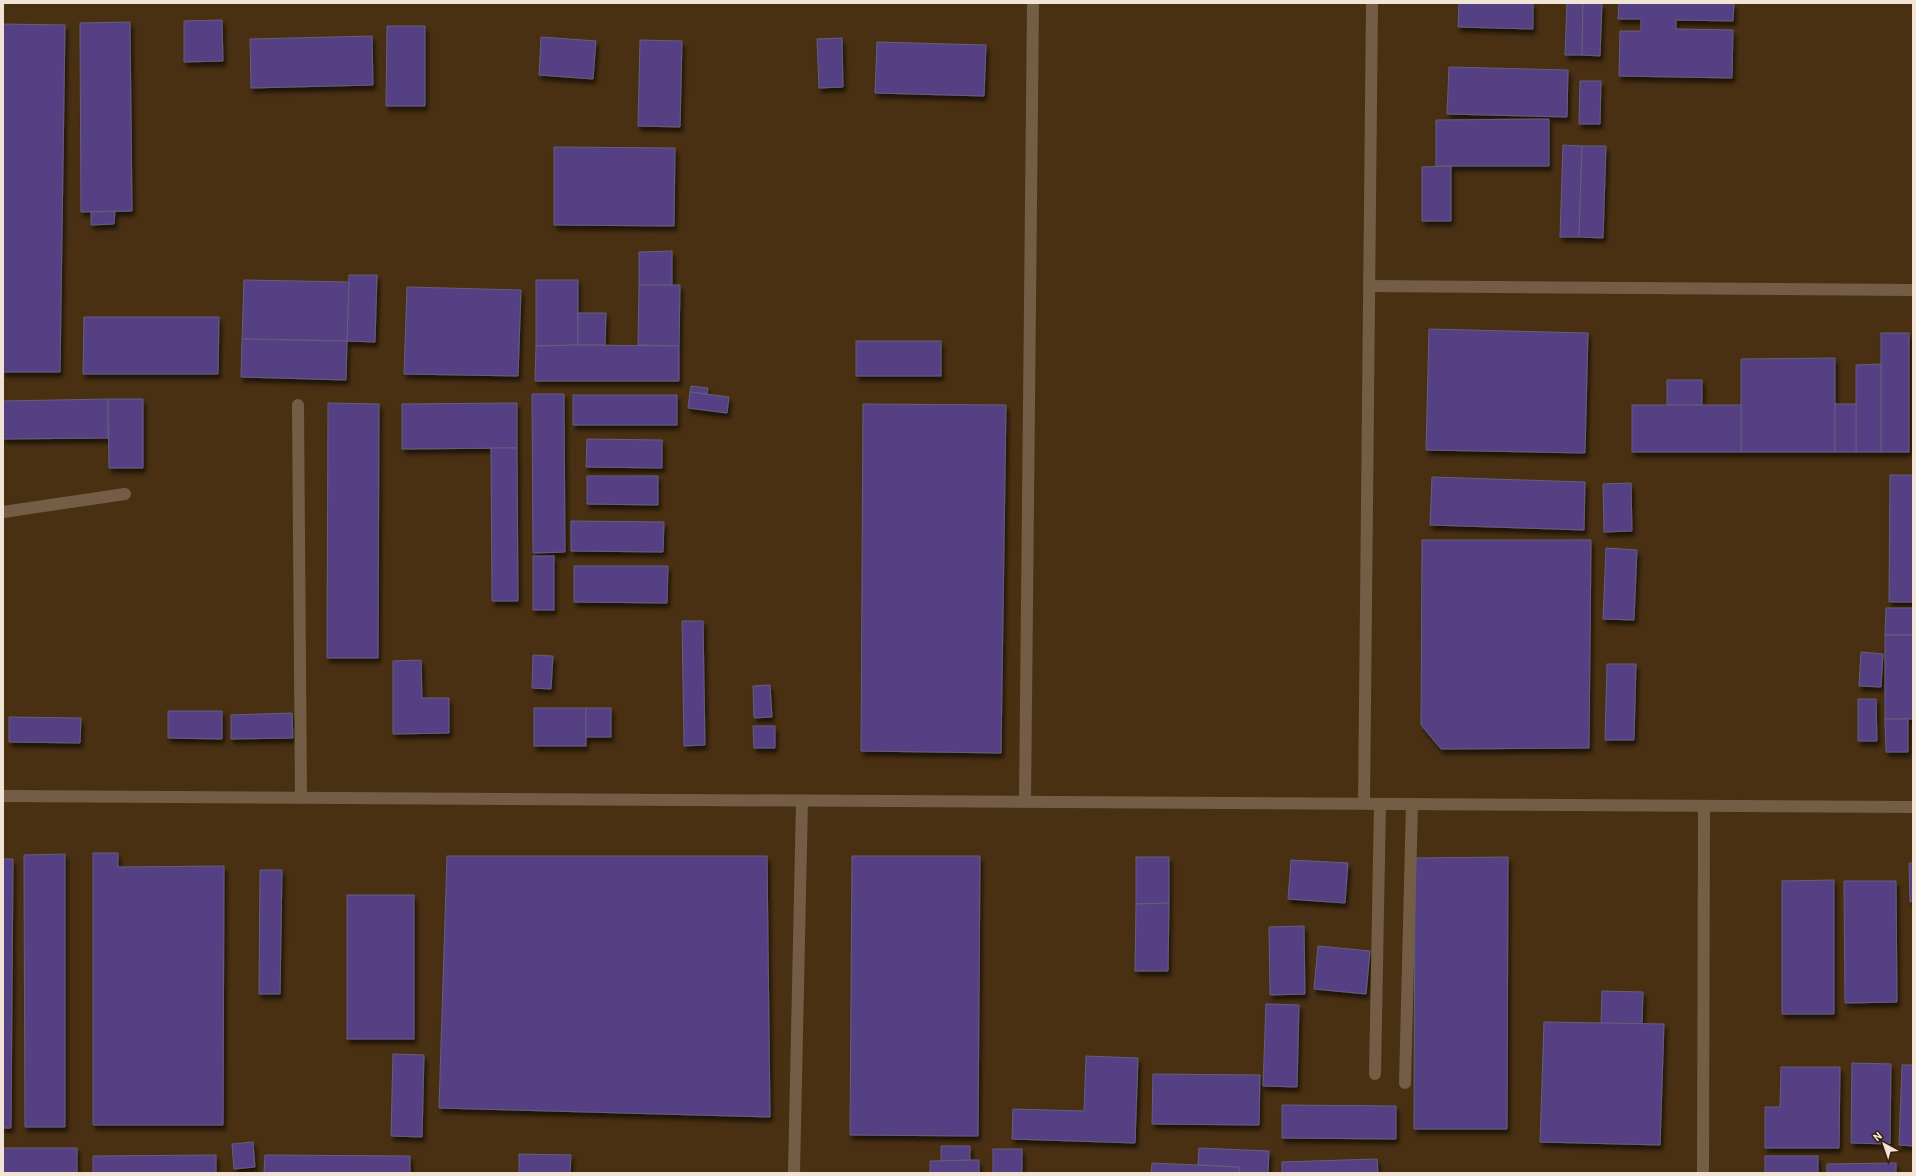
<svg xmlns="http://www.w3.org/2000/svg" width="1916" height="1176" font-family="Barlow,sans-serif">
	<defs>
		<filter id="shadow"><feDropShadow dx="2.5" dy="4.5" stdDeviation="2" flood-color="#0009"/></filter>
	</defs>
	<rect width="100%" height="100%" fill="#3f2b15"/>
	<!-- built -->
	<rect fill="#493013" x="3" y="3" width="1910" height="1170"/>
	<!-- building -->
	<g fill="#544183" stroke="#655f7c" filter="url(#shadow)">
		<polygon points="1459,3 1533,3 1533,29 1458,27"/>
		<polygon points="1567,3 1583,3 1582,55 1565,55"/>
		<polygon points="1583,3 1602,3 1600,56 1582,55"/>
		<polygon points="1619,3 1734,3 1733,21 1676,20 1676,29 1733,30 1732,78 1619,76 1620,31 1641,31 1641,19 1618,19"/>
		<polygon points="222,20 223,61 184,62 184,21"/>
		<polygon points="130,22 132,211 81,212 80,23"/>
		<polygon points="3,24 65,25 60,372 3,372"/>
		<polygon points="387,26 425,26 425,106 386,106"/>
		<polygon points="372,36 373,85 251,88 250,39"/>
		<polygon points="541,37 596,41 593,79 539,75"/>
		<polygon points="842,38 843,87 819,88 817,39"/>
		<polygon points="640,40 682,41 680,127 638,126"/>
		<polygon points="877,42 986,45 984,96 875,93"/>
		<polygon points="1449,67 1568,70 1567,117 1447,114"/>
		<polygon points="1580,81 1601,81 1600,124 1579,124"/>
		<polygon points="1549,119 1549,166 1436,166 1436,120"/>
		<polygon points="1563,145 1582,146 1579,237 1560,237"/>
		<polygon points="1582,146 1606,146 1603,238 1579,237"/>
		<polygon points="554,147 675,148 674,226 554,225"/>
		<polygon points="1451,166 1451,221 1422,221 1422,167"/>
		<polygon points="115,211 114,224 91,225 91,212"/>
		<polygon points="672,251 672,285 639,285 639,252"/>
		<polygon points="349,275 377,275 375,342 347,341"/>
		<polygon points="244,280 349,282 347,341 242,339"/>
		<polygon points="536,280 578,280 578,345 536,346"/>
		<polygon points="639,285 680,285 679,346 638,345"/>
		<polygon points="407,287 521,290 518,376 404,374"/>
		<polygon points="578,313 606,313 605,345 578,345"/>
		<polygon points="84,317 219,317 218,374 83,374"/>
		<polygon points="1429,329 1588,333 1585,453 1426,450"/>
		<rect x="1881" y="333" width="28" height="119"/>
		<polygon points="242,339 347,341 346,380 241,377"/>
		<rect x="856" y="341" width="85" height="35"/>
		<polygon points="578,345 679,346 679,381 535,381 536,346"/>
		<polygon points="1835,358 1835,452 1741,452 1741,359"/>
		<polygon points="1881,364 1881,452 1856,452 1856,365"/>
		<rect x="1667" y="380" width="35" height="25"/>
		<polygon points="691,386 708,388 707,394 690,392"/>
		<polygon points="690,392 729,397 727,413 688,408"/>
		<polygon points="532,394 564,394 565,552 533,553"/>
		<rect x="573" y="395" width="104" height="30"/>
		<polygon points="108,399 143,399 143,468 109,468"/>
		<polygon points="108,399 108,438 3,439 3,401"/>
		<polygon points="328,403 379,404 378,658 327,658"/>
		<polygon points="517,403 517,448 402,449 402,404"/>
		<polygon points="863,404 1006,405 1001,753 861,751"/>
		<rect x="1835" y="404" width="21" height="48"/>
		<rect x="1632" y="405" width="109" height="47"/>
		<polygon points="587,439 662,440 662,468 586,467"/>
		<polygon points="491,448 517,448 518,601 492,601"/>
		<polygon points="1890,475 1913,475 1913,602 1889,602"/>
		<polygon points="587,476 658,476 658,505 587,504"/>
		<polygon points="1432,477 1585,482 1584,530 1430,525"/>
		<polygon points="1631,483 1632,531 1604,532 1603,484"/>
		<polygon points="571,521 664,522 663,552 571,551"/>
		<polygon points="1422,540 1591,540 1589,748 1441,749 1421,725"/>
		<polygon points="1606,548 1637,550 1634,620 1603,619"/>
		<rect x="533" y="556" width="21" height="54"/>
		<polygon points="574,566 668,566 667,603 574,602"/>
		<polygon points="1886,608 1913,608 1913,635 1885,635"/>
		<polygon points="682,621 703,621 705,745 684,746"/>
		<rect x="1885" y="635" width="28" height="84"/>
		<polygon points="1861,652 1883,654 1881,687 1859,686"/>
		<polygon points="533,655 553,656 551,689 532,688"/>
		<polygon points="421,660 422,698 449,698 449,733 393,734 393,661"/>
		<polygon points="1607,664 1636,664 1634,740 1605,740"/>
		<polygon points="770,685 772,717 754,718 753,686"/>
		<polygon points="1858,699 1876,699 1877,741 1858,741"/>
		<rect x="534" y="708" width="52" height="38"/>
		<rect x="586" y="708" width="25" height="29"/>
		<polygon points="168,711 222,711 222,739 168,738"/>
		<polygon points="292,713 293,738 231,739 231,715"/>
		<polygon points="9,717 81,718 80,743 9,742"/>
		<polygon points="1885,719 1908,719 1908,752 1886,752"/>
		<polygon points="753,726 775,726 775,748 754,748"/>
		<polygon points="93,853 118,853 118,867 224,866 223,1125 93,1125"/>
		<polygon points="65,854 65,1127 25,1127 24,855"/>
		<polygon points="447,856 767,856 770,1117 439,1108"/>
		<polygon points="852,856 980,856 978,1136 850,1135"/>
		<polygon points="1136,857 1169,857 1169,903 1136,904"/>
		<polygon points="1508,857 1507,1129 1414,1129 1415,858"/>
		<polygon points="3,859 13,859 11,1128 3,1128"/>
		<polygon points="1291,860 1348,863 1345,903 1288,899"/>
		<polygon points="1909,863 1913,863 1913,901 1910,902"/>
		<polygon points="260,870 282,870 280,994 259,994"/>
		<polygon points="1834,880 1834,1014 1782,1014 1782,881"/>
		<polygon points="1844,881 1896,881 1897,1002 1845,1003"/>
		<rect x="347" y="895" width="67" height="144"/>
		<polygon points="1169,903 1168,971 1135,971 1136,904"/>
		<polygon points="1304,926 1305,994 1270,995 1269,927"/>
		<polygon points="1318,946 1370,951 1366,994 1314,989"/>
		<polygon points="1602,991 1643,992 1642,1024 1601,1023"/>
		<polygon points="1266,1004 1299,1005 1297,1087 1263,1086"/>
		<polygon points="1544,1022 1664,1024 1660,1145 1540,1142"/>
		<polygon points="393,1054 424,1055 422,1137 391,1136"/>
		<polygon points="1086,1056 1138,1058 1135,1143 1012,1139 1013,1109 1084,1111"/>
		<polygon points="1852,1063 1891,1064 1890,1144 1851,1143"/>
		<polygon points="1902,1065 1913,1065 1913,1146 1899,1145"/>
		<polygon points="1781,1067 1840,1067 1839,1148 1765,1148 1765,1107 1780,1107"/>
		<polygon points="1153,1074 1260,1075 1259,1125 1152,1124"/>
		<polygon points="1282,1105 1396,1106 1396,1139 1282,1138"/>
		<polygon points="253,1142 255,1167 234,1169 232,1144"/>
		<polygon points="941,1146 970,1146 970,1160 941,1161"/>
		<rect x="3" y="1148" width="74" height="25"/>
		<polygon points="1199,1148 1269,1151 1268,1173 1239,1173 1239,1167 1198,1165"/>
		<rect x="993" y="1149" width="29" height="24"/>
		<polygon points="519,1154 571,1155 570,1173 519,1173"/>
		<polygon points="216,1155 216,1173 93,1173 93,1156"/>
		<polygon points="265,1155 410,1156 410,1173 264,1173"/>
		<rect x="1765" y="1156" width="53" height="17"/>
		<polygon points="1377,1159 1378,1173 1282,1173 1282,1162"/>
		<polygon points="979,1160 979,1173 930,1173 930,1161"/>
		<polygon points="1152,1163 1239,1167 1239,1173 1151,1173"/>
		<polygon points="1896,1163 1896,1173 1827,1173 1827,1164"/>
	</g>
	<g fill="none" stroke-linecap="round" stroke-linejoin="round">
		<!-- minor -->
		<g stroke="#735d45" stroke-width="12">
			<polyline points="1369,286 1913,290"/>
			<polyline points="298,405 301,798"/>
			<polyline points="3,512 125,494"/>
			<polyline points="3,796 1913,807"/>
			<polyline points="1025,802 1033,3"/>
			<polyline points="1364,803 1372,3"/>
			<polyline points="1375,1074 1380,804"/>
			<polyline points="1405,1083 1412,804"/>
			<polyline points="794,1173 802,801"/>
			<polyline points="1703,1173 1704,806"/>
		</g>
	</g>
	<!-- border -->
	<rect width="1916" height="1176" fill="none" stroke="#f1e4d6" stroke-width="8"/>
	<!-- north arrow -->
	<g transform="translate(1884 1144) rotate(320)" stroke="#35210b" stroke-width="3" paint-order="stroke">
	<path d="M0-3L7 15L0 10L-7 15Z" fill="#f1e4d6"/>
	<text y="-6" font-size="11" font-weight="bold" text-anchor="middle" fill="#f1e4d6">N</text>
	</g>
</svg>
